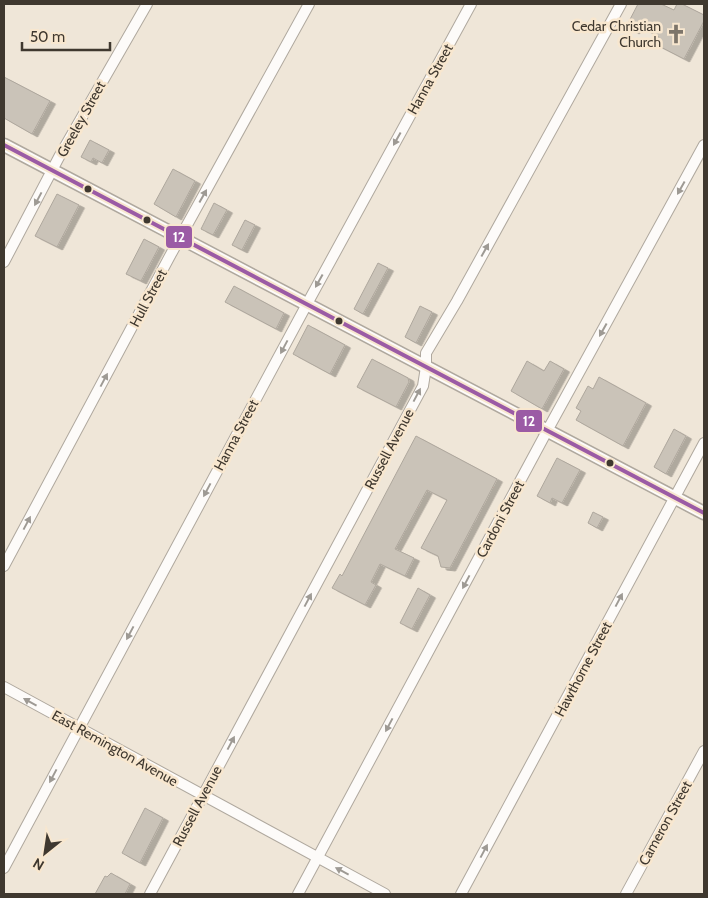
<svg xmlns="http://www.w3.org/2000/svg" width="708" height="898" font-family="Cabin,sans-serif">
	<defs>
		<filter id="shadow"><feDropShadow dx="5.5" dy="3" stdDeviation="0" flood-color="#0004"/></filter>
	</defs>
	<rect width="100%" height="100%" fill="#efe6d8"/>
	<!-- building -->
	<g fill="#cac3b8" stroke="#aea79d" filter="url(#shadow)">
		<polygon points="638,4 661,4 674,10 677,4 682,4 704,15 704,21 684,59 655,44 659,37 637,25 634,31 626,27"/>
		<polygon points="4,77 50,101 32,134 4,118"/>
		<polygon points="90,140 109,150 102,163 93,158 91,162 81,157"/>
		<polygon points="173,169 195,181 176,217 154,204"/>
		<polygon points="57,194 79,205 57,247 35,236"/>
		<polygon points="214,203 227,210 213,235 201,229"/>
		<polygon points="245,220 255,225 242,250 232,245"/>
		<polygon points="144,239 159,247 141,281 126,274"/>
		<polygon points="378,263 388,268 363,314 354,309"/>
		<polygon points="234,286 284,313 276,329 225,302"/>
		<polygon points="420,306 432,312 416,343 405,337"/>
		<polygon points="308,325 345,345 330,374 293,354"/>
		<polygon points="372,359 408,378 409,382 396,407 357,387"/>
		<polygon points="527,361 544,371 550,361 564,369 542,409 511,391"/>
		<polygon points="599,377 646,403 623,446 576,420 581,411 576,408 588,386 593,389"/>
		<polygon points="674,429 686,436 666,474 654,467"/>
		<polygon points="416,436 497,479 450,568 441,567 438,556 421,548 447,500 427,490 395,549 414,558 405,576 380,564 371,582 376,585 365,605 332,588 340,574 342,576"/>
		<polygon points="557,458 580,470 562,503 552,498 550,503 537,496"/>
		<polygon points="593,512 603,517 597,528 588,523"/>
		<polygon points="418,588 430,595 412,629 400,623"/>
		<polygon points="145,808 163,818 140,863 122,853"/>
		<polygon points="111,873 130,884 125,894 95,894 105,876 107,877"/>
	</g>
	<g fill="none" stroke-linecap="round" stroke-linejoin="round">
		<defs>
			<g id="minor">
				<polyline points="4,262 59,157 147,4"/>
				<polyline points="4,566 171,254 309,4"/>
				<polyline points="4,687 385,894"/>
				<polyline points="4,868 307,304 471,4"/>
				<polyline points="150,894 423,386 426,367 426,353 457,301 621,4"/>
				<polyline points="298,894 547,431 704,145"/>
				<polyline points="461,894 704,443"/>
				<polyline points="626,894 704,751"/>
			</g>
			<polyline id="tertiary" points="4,145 704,513"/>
		</defs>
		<!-- minor casing -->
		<use href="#minor" stroke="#afa89e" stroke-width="12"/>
		<!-- tertiary casing -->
		<use href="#tertiary" stroke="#afa89e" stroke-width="15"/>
		<!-- minor -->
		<use href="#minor" stroke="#fdfbf9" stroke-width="10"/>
		<!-- tertiary -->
		<use href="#tertiary" stroke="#fdfbf9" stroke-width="12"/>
		<defs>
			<polyline id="bus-1" points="4,145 704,513"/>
		</defs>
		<!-- bus-1 casing -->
		<use href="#bus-1" stroke="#f8e7cf" stroke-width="8"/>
		<!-- bus-1 -->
		<use href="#bus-1" stroke="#9b5ba5" stroke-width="4"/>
	</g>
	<!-- one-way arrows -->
	<defs><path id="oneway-solid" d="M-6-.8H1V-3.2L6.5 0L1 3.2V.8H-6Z" transform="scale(1.25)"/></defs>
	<g fill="#9e9a94">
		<use href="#oneway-solid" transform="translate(397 139) rotate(119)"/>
		<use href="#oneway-solid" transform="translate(681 188) rotate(119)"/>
		<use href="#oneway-solid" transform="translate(203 196) rotate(-61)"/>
		<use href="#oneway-solid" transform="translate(38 199) rotate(118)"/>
		<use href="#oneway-solid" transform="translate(485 250) rotate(-61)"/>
		<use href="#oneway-solid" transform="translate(319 281) rotate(119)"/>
		<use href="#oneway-solid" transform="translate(603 330) rotate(119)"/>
		<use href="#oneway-solid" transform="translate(284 347) rotate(118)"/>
		<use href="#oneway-solid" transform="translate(104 380) rotate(-62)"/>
		<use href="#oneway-solid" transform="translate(417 395) rotate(-62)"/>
		<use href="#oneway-solid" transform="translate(207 490) rotate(118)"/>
		<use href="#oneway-solid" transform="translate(27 523) rotate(-62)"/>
		<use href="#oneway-solid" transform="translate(466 582) rotate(118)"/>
		<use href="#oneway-solid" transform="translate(308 600) rotate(-62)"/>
		<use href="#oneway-solid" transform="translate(619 600) rotate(-62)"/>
		<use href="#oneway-solid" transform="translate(130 633) rotate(118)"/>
		<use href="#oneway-solid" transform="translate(30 702) rotate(-151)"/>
		<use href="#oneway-solid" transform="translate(389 725) rotate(118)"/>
		<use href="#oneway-solid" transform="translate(231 743) rotate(-62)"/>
		<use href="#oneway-solid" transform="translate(53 776) rotate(118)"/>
		<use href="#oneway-solid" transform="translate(484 851) rotate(-62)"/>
		<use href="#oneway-solid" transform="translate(342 871) rotate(-152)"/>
	</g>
	<!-- icons -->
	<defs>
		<symbol id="church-bare" viewBox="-9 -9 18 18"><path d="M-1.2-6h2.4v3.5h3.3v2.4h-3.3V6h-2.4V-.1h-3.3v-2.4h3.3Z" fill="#7d756a" stroke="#f8e7cf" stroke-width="2.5" paint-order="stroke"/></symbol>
	</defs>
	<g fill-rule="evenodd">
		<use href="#church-bare" x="662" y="20" width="28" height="28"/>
	</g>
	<!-- markers -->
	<g fill="#3f382f" stroke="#f8e7cf" stroke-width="2">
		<circle cx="88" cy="189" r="4.5"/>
		<circle cx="147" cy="220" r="4.5"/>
		<circle cx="339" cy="321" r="4.5"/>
		<circle cx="610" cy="463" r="4.5"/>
	</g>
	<g text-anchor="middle" stroke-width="5" stroke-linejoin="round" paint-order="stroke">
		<!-- poi labels -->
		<g font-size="14" fill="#3f382f" stroke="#f8e7cf" text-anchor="end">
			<text x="661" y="31">Cedar Christian<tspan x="661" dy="16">Church</tspan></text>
		</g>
		<!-- street labels -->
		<g font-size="14" fill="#3f382f" stroke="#f8e7cf">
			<text transform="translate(430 79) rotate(-61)" y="5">Hanna Street</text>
			<text transform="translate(81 119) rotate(-61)" y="5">Greeley Street</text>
			<text transform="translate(148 298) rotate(-62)" y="5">Hull Street</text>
			<text transform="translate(236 435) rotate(-62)" y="5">Hanna Street</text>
			<text transform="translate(389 449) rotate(-62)" y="5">Russell Avenue</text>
			<text transform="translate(500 519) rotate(-62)" y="5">Cardoni Street</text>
			<text transform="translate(583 669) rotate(-62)" y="5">Hawthorne Street</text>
			<text transform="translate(115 748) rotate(29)" y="5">East Remington Avenue</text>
			<text transform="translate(197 806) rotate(-62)" y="5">Russell Avenue</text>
			<text transform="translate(665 823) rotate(-61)" y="5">Cameron Street</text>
		</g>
	</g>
	<g stroke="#f8e7cf" stroke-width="2">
		<rect x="165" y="225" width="28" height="24" rx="5" fill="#9b5ba5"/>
		<rect x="515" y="409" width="28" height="24" rx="5" fill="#9b5ba5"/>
	</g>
	<g font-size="14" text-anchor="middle" font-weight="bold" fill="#fff">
		<text x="179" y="242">12</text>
		<text x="529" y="426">12</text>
	</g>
	<!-- border -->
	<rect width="708" height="898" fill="none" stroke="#3f382f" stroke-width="10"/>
	<!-- north arrow -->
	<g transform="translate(45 853) rotate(210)" stroke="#f8e7cf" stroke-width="4" paint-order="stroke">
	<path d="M0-4L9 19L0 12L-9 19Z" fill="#3f382f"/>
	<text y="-8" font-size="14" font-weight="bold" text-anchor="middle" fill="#3f382f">N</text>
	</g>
	<!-- scale -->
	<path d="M22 42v8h88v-8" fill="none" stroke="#3f382f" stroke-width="2.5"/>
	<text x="30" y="42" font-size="15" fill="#3f382f" stroke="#f8e7cf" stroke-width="4" paint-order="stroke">50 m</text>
</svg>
